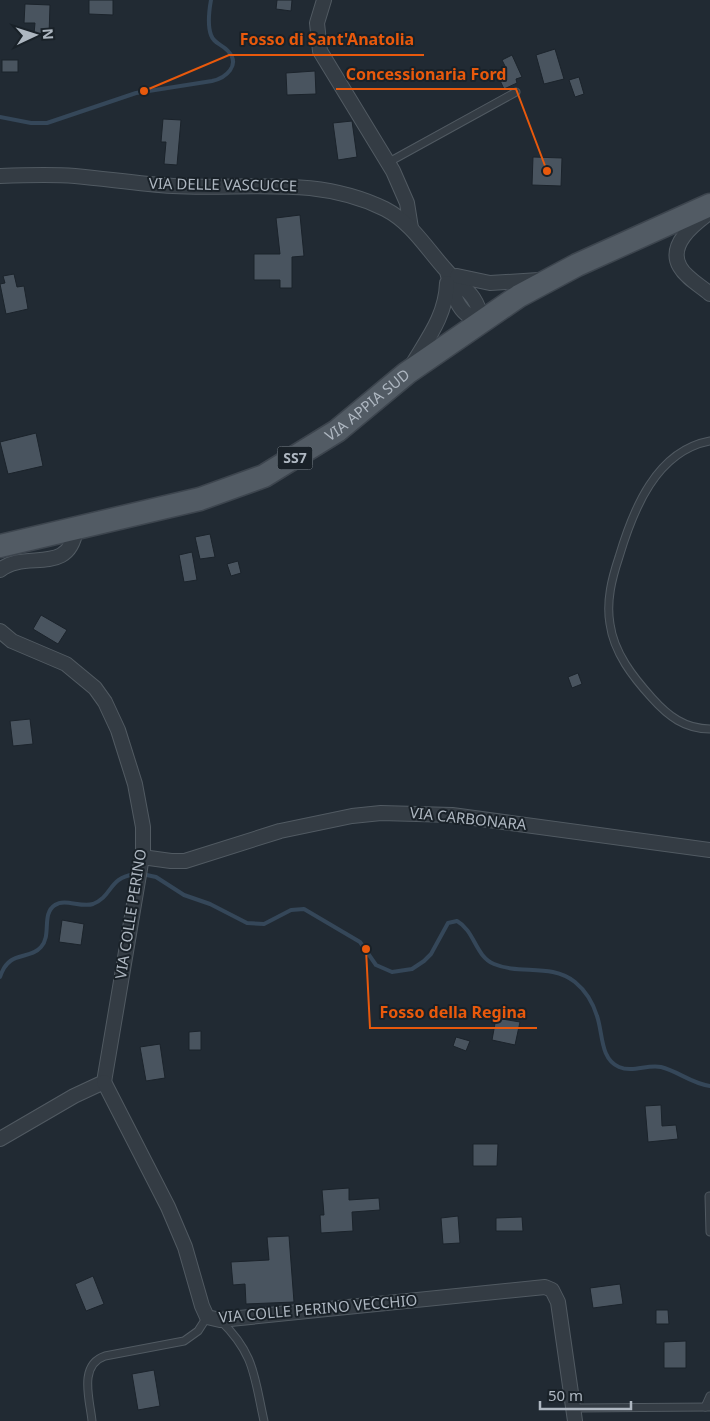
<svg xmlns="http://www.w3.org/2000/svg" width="710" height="1421" font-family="'Noto Sans',sans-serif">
	<rect width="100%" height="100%" fill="#212a33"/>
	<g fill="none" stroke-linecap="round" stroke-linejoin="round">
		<!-- stream -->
		<g stroke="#354759" stroke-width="4">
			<path d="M0 117 31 123H47L136 93 212 81C226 78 241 65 228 51 222 44 214 44 211 35 207 24 209 11 211 0"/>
			<path d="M142 874 156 877 184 895 210 904 247 923 264 924 291 910 304 909 360 942 376 965 392 972 412 969 424 961 431 954 448 923 457 921C475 931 475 956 494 964 520 975 551 963 575 982 586 991 593 1003 597 1016 603 1033 600 1059 619 1067 633 1073 647 1064 661 1067 678 1071 690 1083 710 1086"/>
			<path d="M0 977C9 949 29 961 41 947 52 935 41 914 55 905 65 898 81 908 93 904 113 896 108 878 135 874"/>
		</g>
	</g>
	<!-- building -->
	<g fill="#49545f" stroke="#1b232b">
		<polygon points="89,0 113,0 113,15 89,14"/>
		<polygon points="277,0 292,0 291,11 276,9"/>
		<polygon points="25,4 50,5 49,35 34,34 35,23 24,23"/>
		<polygon points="555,49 564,79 544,84 536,55"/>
		<polygon points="512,55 522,77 516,79 517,83 504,89 496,72 506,68 502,60"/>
		<rect x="2" y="60" width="16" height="12"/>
		<polygon points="315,71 316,94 287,95 286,73"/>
		<polygon points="579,77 584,94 575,97 569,80"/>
		<polygon points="163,119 181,120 177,165 164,164 166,142 161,142"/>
		<polygon points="352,121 357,157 338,160 333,123"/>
		<polygon points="533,157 562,158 561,186 532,185"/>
		<polygon points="300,215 304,256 292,257 292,288 280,288 280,280 254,280 254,254 280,254 276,218"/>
		<polygon points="14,274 17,287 24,286 28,309 6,314 0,284 5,283 3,276"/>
		<polygon points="36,433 43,466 8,474 0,442"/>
		<polygon points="210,534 215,557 200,559 195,537"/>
		<polygon points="192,552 197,580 184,582 179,555"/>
		<polygon points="238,561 241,573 231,576 227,564"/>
		<polygon points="41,615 67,630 58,644 33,629"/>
		<polygon points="578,673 582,684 572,688 568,677"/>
		<polygon points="30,719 33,744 13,746 10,721"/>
		<polygon points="62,920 84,924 81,945 59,942"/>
		<polygon points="496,1018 520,1022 515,1045 492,1040"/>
		<polygon points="201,1031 201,1050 189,1050 189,1032"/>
		<polygon points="456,1037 470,1041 466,1051 453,1046"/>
		<polygon points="160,1044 165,1078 146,1081 140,1047"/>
		<polygon points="661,1105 662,1126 676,1125 678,1139 648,1142 645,1106"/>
		<polygon points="473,1144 498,1144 497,1166 473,1166"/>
		<polygon points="349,1188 349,1200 379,1198 380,1210 352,1212 353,1231 321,1233 320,1215 324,1215 322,1190"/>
		<polygon points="458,1216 460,1243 443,1244 441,1218"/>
		<polygon points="522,1217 523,1231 496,1231 496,1218"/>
		<polygon points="289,1236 294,1302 246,1304 245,1284 233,1285 231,1262 269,1260 267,1237"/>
		<polygon points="93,1276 104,1304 86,1311 75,1284"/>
		<polygon points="620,1284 623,1304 593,1308 590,1288"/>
		<polygon points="656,1310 668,1310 669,1324 656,1324"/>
		<polygon points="686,1341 686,1368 664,1368 664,1342"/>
		<polygon points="154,1370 160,1406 138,1410 132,1374"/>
	</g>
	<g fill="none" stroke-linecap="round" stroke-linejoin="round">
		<defs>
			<g id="service">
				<polyline points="389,162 516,92"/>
				<path d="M710 441C656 451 633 510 619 557 612 578 606 601 610 624 614 653 633 677 652 698 668 716 685 729 710 729"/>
				<polyline points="709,1196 710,1232"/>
				<path d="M220 1320C255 1354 254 1376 264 1421"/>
				<polyline points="705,1407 710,1396"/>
				<polyline points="574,1408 710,1407"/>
				<path d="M92 1421C90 1400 78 1365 105 1356L184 1341 198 1331 207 1317"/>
			</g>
			<g id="minor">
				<polyline points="324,0 317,23 320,51 393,171 407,203 411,228"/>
				<path d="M0 176C25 175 50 174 75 176 108 179 140 184 173 186 246 190 316 175 385 209 412 223 426 248 446 270 463 290 476 291 482 321 457 317 453 292 447 272"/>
				<path d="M709 213C694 224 667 245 680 267 686 278 701 286 710 294"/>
				<polyline points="457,276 490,283 539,280"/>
				<path d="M412 365C428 338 446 315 447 283"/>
				<path d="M0 570C26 549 69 577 76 529"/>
				<polyline points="0,631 12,641 66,664 95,688 105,702 118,730 135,784 143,827 143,851 104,1082 74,1096 0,1139"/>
				<polyline points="142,857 171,861 185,861 280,831 352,816 381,813 452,815 710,850"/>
				<polyline points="104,1082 168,1207 185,1247 202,1306 207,1317 220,1320 545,1287 552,1290 558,1302 575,1421"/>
			</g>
			<g id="primary">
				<path id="s1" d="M0 546 200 499 264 476 337 431 407 373 519 296 577 265 710 205"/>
			</g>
		</defs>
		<!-- service casing -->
		<use href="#service" stroke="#515a62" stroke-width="9"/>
		<!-- minor casing -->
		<use href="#minor" stroke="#515a62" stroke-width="16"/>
		<!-- primary casing -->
		<use href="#primary" stroke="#3d454e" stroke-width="25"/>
		<!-- service -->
		<use href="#service" stroke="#343c44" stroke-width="7"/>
		<!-- minor -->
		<use href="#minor" stroke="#343c44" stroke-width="14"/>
		<!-- primary -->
		<use href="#primary" stroke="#525b64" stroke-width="22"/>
	</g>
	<g text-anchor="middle" stroke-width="4" stroke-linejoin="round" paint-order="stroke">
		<!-- shield labels -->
		<rect fill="#192128" stroke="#818a93" stroke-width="1" x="277.5" y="446.5" width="35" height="23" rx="4"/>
		<g font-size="14" font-weight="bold" fill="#aeb7c1">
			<text x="295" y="463">SS7</text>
		</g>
		<!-- street labels -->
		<g font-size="15" fill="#aeb7c1" stroke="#192128">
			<text transform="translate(223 185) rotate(1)" y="5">VIA DELLE VASCUCCE</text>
			<text dy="5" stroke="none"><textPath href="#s1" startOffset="399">VIA APPIA SUD</textPath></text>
			<text transform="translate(468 819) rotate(6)" y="5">VIA CARBONARA</text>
			<text transform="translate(131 914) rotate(-81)" y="5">VIA COLLE PERINO</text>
			<text transform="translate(318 1309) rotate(-5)" y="5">VIA COLLE PERINO VECCHIO</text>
		</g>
	</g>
	<!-- callouts -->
	<path fill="none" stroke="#e8590c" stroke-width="2" d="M144 91L229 55H424M547 171L516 89H336M366 949L370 1028H537"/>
	<g fill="#e8590c" stroke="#192128" stroke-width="2">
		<circle cx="144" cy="91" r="5"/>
		<circle cx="547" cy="171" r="5"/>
		<circle cx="366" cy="949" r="5"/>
	</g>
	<g font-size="16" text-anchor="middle" font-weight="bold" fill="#e8590c" stroke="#192128" stroke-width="4" stroke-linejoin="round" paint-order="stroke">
		<text x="327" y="45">Fosso di Sant'Anatolia</text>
		<text x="426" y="80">Concessionaria Ford</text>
		<text x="453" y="1018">Fosso della Regina</text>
	</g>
	<!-- north arrow -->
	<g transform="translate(35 35) rotate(86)" stroke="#192128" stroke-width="4" paint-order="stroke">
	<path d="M0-4L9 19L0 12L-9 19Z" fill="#aeb7c1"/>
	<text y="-8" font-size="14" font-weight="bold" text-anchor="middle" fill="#aeb7c1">N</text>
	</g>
	<!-- scale -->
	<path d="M540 1401v8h91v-8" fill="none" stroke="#aeb7c1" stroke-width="2.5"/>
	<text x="548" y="1401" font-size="15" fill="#aeb7c1" stroke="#192128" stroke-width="4" paint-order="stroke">50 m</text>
</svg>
